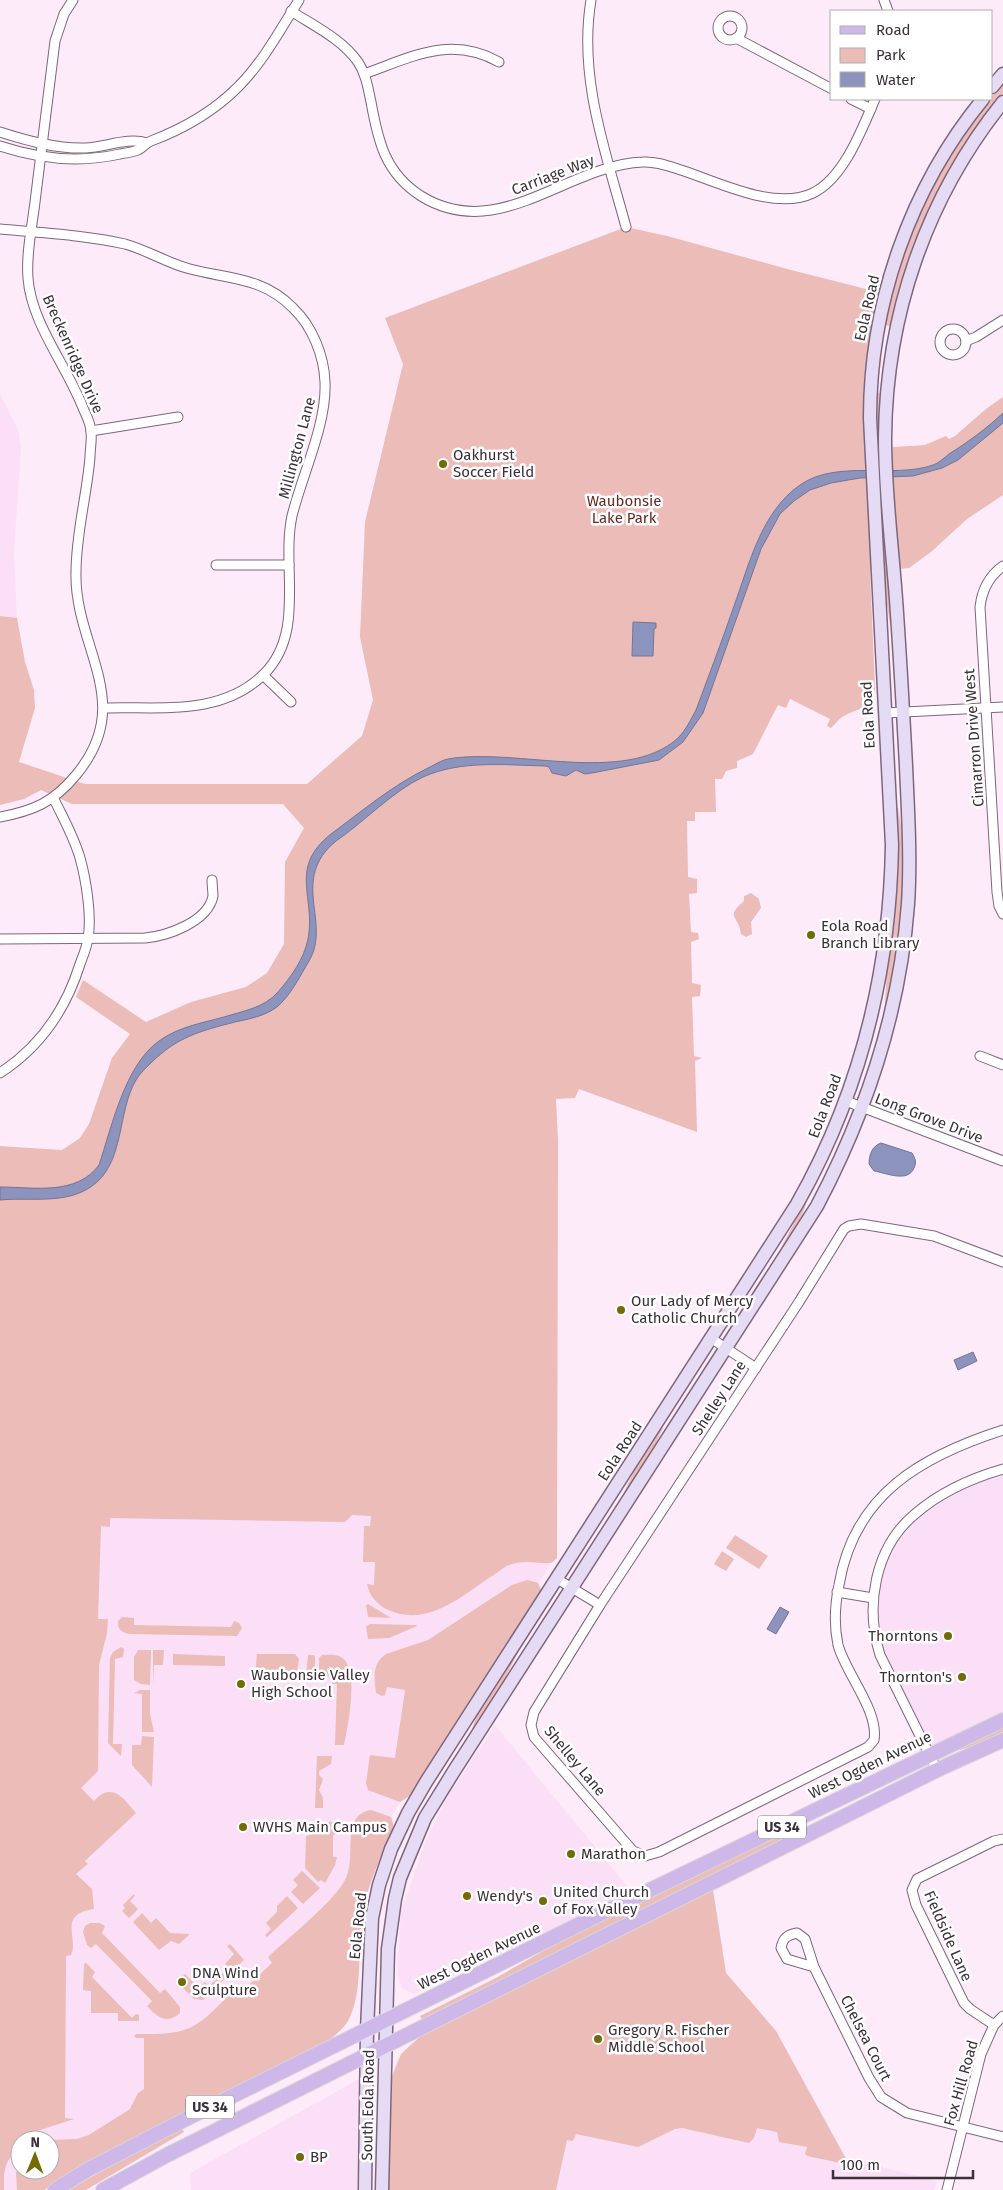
<svg xmlns="http://www.w3.org/2000/svg" width="1003" height="2190" font-family="'Fira Sans',sans-serif">
	<rect width="100%" height="100%" fill="#fdebfa"/>
	<!-- built -->
	<g fill="#fbdff7" fill-rule="evenodd">
		<polygon points="0,394 18,429 21,447 14,552 17,618 0,616"/>
		<path d="M558 1140 557 1558 551 1563 539 1583 541 1590 497 1662 411 1795 400 1802 391 1817 394 1827 366 1897 359 1937 357 1996 348 2022 343 2027 44 2190H0V1296ZM20 2140H50V2170H20Z"/>
		<polygon points="1003,1466 1003,1715 920,1751 876,1654 870,1629 871,1589 878,1564 921,1506"/>
		<polygon points="495,1725 632,1892 414,1994 402,1988 397,1975 401,1911 426,1840 445,1801"/>
		<polygon points="713,1890 726,1973 776,2031 846,2158 937,2181 934,2190 388,2190 391,2079 397,2061 410,2044"/>
		<polygon points="359,2079 358,2190 191,2190 190,2173"/>
	</g>
	<!-- green -->
	<g fill="#ebbcb8">
		<path d="M1003 83V93C947 164 909 237 891 326L884 325C902 242 936 165 989 99H992V96Z"/>
		<path d="M626 227 667 236 791 270 878 292 864 377 865 449 876 448V394L878 392 881 395 880 448 925 445 946 436 949 439 955 436 986 409 1003 397V495L967 519 931 552 909 568 889 570 892 625H890L882 570 870 571 875 689C872 710 857 708 842 717 838 720 834 725 831 728L827 726 830 719 790 699 786 708 778 705 753 754 737 761V768L726 771 722 779H715L716 812H695V821H687L688 877 697 879V893L689 894 691 932 698 933 699 939 691 942 692 983 701 985 700 996 692 997 694 1056 702 1058 695 1061 697 1132 579 1089 575 1098 556 1099 558 1140 557 1558 551 1563C536 1564 524 1559 509 1565 502 1568 496 1574 489 1578 459 1598 427 1627 388 1610 378 1605 369 1596 367 1584L374 1585 375 1562H363L364 1526H370L371 1516 352 1515 345 1522 110 1518V1527L101 1526 98 1619H108L107 1633 99 1665 98 1771 81 1788 94 1801C113 1780 125 1801 136 1813L85 1861 88 1864 76 1874 92 1889 94 1909C57 1914 79 1939 71 1955L66 1956 65 2118 74 2119 34 2132 25 2140H20C20 2148 12 2154 8 2161 3 2171 4 2180 4 2190H0V1146L62 1150 80 1138 89 1124 112 1058 130 1034 76 997 83 980 146 1022 191 1002 246 987 267 973 284 944 285 862 304 828 283 804H72L41 790 24 799 0 805V616L17 618 25 662 34 690 35 708 19 762 85 784H307L362 736 373 700 360 637 365 522 403 364 385 318Z"/>
		<path d="M896 808H898C911 873 899 941 887 1005L885 1004 887 967 895 914Z"/>
		<path d="M751 893 759 899 761 908 751 922 752 934 746 937 741 934C739 915 724 918 744 901V896Z"/>
		<polygon points="804,1203 806,1204 800,1222 777,1261 775,1260"/>
		<polygon points="661,1427 663,1428 650,1456 623,1500 621,1499 635,1469"/>
		<polygon points="735,1535 768,1556 759,1569 726,1548"/>
		<polygon points="722,1551 734,1559 726,1571 714,1564"/>
		<path d="M527 1580 538 1583 541 1590 540 1596 411 1795 400 1802 368 1790 366 1783 370 1755 395 1758 405 1690 387 1687 385 1695 382 1696 376 1693C374 1677 372 1664 386 1654L428 1640 512 1585Z"/>
		<polygon points="368,1604 391,1618 368,1617 366,1605"/>
		<path d="M122 1617 134 1618V1625L231 1627 234 1621 239 1623 242 1628 237 1636 130 1634C123 1633 117 1630 118 1621Z"/>
		<polygon points="370,1624 416,1625 417,1626 389,1638 368,1639 366,1627"/>
		<polygon points="121,1647 124,1649 123,1657 115,1659 113,1744 122,1744 121,1756 108,1743 110,1658 113,1652"/>
		<polygon points="138,1650 151,1650 150,1685 141,1684 134,1680 134,1657"/>
		<polygon points="153,1650 164,1650 163,1665 154,1665 153,1685"/>
		<polygon points="516,1652 518,1652 496,1697 474,1730 472,1729 477,1714"/>
		<polygon points="173,1654 225,1656 225,1666 173,1665"/>
		<polygon points="257,1654 295,1654 299,1659 297,1673 286,1672 286,1676 255,1675"/>
		<polygon points="308,1655 314,1655 315,1657 315,1676 306,1676"/>
		<path d="M322 1655C328 1655 336 1654 341 1657 360 1668 348 1727 344 1745H335L337 1684H332V1677L319 1676V1658Z"/>
		<polygon points="140,1690 150,1690 150,1714 154,1732 142,1732 142,1694 134,1693"/>
		<polygon points="1003,1727 1003,1732 984,1742 960,1750 959,1747"/>
		<polygon points="142,1736 154,1737 152,1787 132,1765 132,1745 141,1745"/>
		<polygon points="317,1756 332,1756 331,1764 319,1771 319,1775 323,1779 319,1790 323,1798 323,1808 315,1808"/>
		<path d="M371 1810 391 1817 394 1827C382 1854 369 1881 363 1910 357 1943 364 1992 348 2021 344 2028 336 2034 330 2040L92 2163 44 2190H17L16 2173 20 2165V2170H50L49 2140 77 2139 89 2135 130 2109 138 2093 144 2089V2038H136L134 2036 136 2034C189 2035 195 2030 231 1993L236 1997 272 1963 268 1957C288 1938 335 1901 346 1878 357 1856 340 1815 371 1810Z"/>
		<polygon points="313,1822 336,1822 337,1824 337,1834 333,1835 333,1857 337,1857 335,1865 325,1883 321,1880 318,1882 305,1868 306,1836 313,1834"/>
		<polygon points="795,1827 797,1830 764,1849 423,2021 420,2016 496,1978 564,1939"/>
		<polygon points="302,1871 320,1888 303,1904 291,1892 298,1885 293,1880"/>
		<polygon points="713,1890 726,1973 776,2031 846,2159 845,2164 807,2156 805,2154 807,2147 779,2142 777,2132 757,2128 754,2138 749,2143 682,2128 675,2129 638,2147 576,2134 573,2141 567,2140 556,2190 388,2190 391,2079 401,2054 423,2034"/>
		<polygon points="134,1894 135,1896 130,1901 138,1909 129,1918 122,1911 125,1908 123,1905"/>
		<polygon points="287,1896 298,1908 267,1937 265,1935 271,1929 266,1923 277,1912 277,1906"/>
		<polygon points="142,1913 151,1923 156,1918 170,1933 190,1934 179,1944 171,1941 159,1950 133,1922"/>
		<path d="M90 1923H100L105 1926 102 1933 160 1993 165 1989 180 2007V2013C167 2025 157 2017 147 2006L152 2001 96 1944 91 1948 87 1945 83 1932 85 1926Z"/>
		<polygon points="230,1944 244,1960 214,1989 210,1985 228,1968 225,1964 234,1954 227,1946"/>
		<polygon points="86,1963 95,1972 92,1977 132,2018 136,2014 139,2015 139,2021 118,2021 118,2013 91,2013 91,1991 83,1990 84,1964"/>
		<polygon points="185,1974 199,1988 205,1982 212,1991 203,2000 194,1999 182,1987 185,1983 181,1978"/>
		<polygon points="182,2128 184,2132 86,2190 67,2190"/>
	</g>
	<!-- water -->
	<g fill="#8c93bc" stroke="#747595">
		<path d="M1003 413V423L958 460 942 468 913 476 860 478 831 483 810 490 794 501 780 514 761 549 703 713 683 742 659 760 592 773 585 774 576 770 566 776 552 773 549 767 545 766C505 765 461 760 423 777 393 791 364 822 336 841 289 880 332 922 309 961 300 976 291 995 277 1007 265 1016 249 1019 235 1022 200 1031 177 1037 151 1063 146 1068 140 1073 136 1080 117 1112 125 1163 92 1186 66 1205 30 1197 0 1200V1187C34 1187 76 1196 99 1165 112 1126 125 1065 159 1041 178 1027 202 1023 224 1017 243 1011 264 1008 278 992 291 977 304 959 308 939 316 897 288 868 331 834 362 811 393 785 428 768 434 765 442 760 448 759 515 747 625 786 678 738 686 730 691 719 696 710 709 675 722 641 734 606 749 565 761 512 800 485 837 459 893 479 933 465 939 463 944 458 949 454 968 442 986 429 1003 413Z"/>
		<polygon points="633,622 656,623 656,628 654,629 653,656 632,656"/>
		<path d="M881 1143 912 1153C915 1158 917 1162 914 1168 908 1183 886 1173 874 1171L869 1164C869 1155 872 1146 881 1143Z"/>
		<polygon points="973,1352 977,1361 958,1370 954,1360"/>
		<polygon points="780,1607 789,1612 776,1634 767,1629"/>
	</g>
	<g fill="none" stroke-linecap="round" stroke-linejoin="round">
		<defs>
			<g id="street">
				<path d="M591 0C578 78 606 153 626 227"/>
				<polyline points="884,0 888,11"/>
				<path d="M291 11C314 26 342 39 358 62 366 74 368 88 371 102 378 141 385 173 421 196 499 244 566 165 643 162 657 161 671 167 684 171 720 183 776 211 813 193 844 178 862 129 875 99"/>
				<circle cx="730" cy="28" r="12"/>
				<polyline points="736,38 832,89"/>
				<path d="M364 74C412 57 450 35 499 62"/>
				<polyline points="851,99 871,109"/>
				<path d="M0 132C28 141 57 149 86 148 106 147 128 137 147 143"/>
				<path d="M0 146C39 159 80 163 120 154 126 153 133 152 138 150 143 147 146 143 151 141 183 129 214 111 238 87 263 62 280 30 299 0"/>
				<path d="M0 229C41 233 85 235 125 244 147 250 167 263 190 269 228 279 263 277 293 308 312 326 324 355 325 382 327 424 302 475 292 516 281 567 306 632 264 674 221 717 158 706 104 708"/>
				<circle cx="953" cy="342" r="13"/>
				<polyline points="966,341 976,337 1003,320"/>
				<polyline points="91,431 178,417"/>
				<polyline points="216,565 289,565"/>
				<path d="M1003 566C989 576 982 590 980 607L997 892 999 906 1003 914"/>
				<polyline points="263,675 291,702"/>
				<polyline points="885,713 1003,707"/>
				<path d="M0 817C33 811 54 802 76 775 137 702 74 648 76 572 76 533 87 495 90 457 90 449 92 440 91 432 91 424 86 415 83 408 67 366 31 323 28 278 26 253 32 227 35 202 42 148 48 95 55 41L64 14 73 0"/>
				<path d="M0 939 145 938C167 936 208 922 213 896 213 892 212 885 212 880"/>
				<polyline points="980,1056 1003,1065"/>
				<path d="M0 1073C40 1047 66 1009 80 964 83 956 87 947 88 938 92 917 86 879 80 858 74 837 63 818 54 799"/>
				<polyline points="846,1101 1003,1161"/>
				<path d="M1003 1262 934 1236 861 1224 849 1226 844 1229 799 1302 600 1605 534 1712 531 1725 534 1737 633 1851 645 1856 659 1852 868 1747 874 1740C879 1711 846 1674 838 1645 834 1626 835 1604 839 1585 854 1494 922 1456 1003 1430"/>
				<polyline points="712,1339 756,1368"/>
				<polyline points="557,1579 600,1605"/>
				<polyline points="837,1592 873,1598"/>
				<path d="M937 1770 880 1655C865 1607 874 1548 915 1514 939 1493 972 1478 1003 1469"/>
				<path d="M814 1967 787 1959 781 1948C783 1938 787 1935 797 1933L805 1939 814 1967 869 2078 881 2097 907 2113 1003 2137"/>
				<polyline points="994,2025 970,2009 964,2003 916,1905 912,1890 917,1879 994,1841 1003,1839"/>
				<polyline points="947,2190 981,2054 994,2025 1003,2016"/>
			</g>
			<g id="secondary">
				<polyline points="992,87 1003,74"/>
				<path d="M365 2190 367 2030 372 1918 379 1885 391 1849 408 1813 426 1782 797 1204C860 1093 890 972 892 845L870 418C870 303 910 188 983 99"/>
				<path d="M382 2190 388 1949 395 1899 400 1878 425 1818 454 1771 817 1206C867 1111 900 1011 908 904 911 858 908 812 906 766 903 710 900 655 896 599 892 545 885 492 885 438 886 315 926 198 1003 102"/>
			</g>
			<g id="primary">
				<polyline points="55,2190 89,2169 188,2118 594,1917 1003,1720"/>
				<polyline points="103,2190 167,2155 937,1770 1003,1740"/>
			</g>
		</defs>
		<!-- street casing -->
		<use href="#street" stroke="#7f667c" stroke-width="11"/>
		<!-- secondary casing -->
		<use href="#secondary" stroke="#7f667c" stroke-width="15"/>
		<!-- primary casing -->
		<use href="#primary" stroke="#d8d6d7" stroke-width="16"/>
		<!-- street -->
		<use href="#street" stroke="#fff" stroke-width="9"/>
		<!-- secondary -->
		<use href="#secondary" stroke="#e6dbf4" stroke-width="12"/>
		<!-- primary -->
		<use href="#primary" stroke="#ceb8e9" stroke-width="14"/>
	</g>
	<!-- markers -->
	<g fill="#726b06" stroke="#fff" stroke-width="2">
		<circle cx="443" cy="464" r="5"/>
		<circle cx="811" cy="935" r="5"/>
		<circle cx="621" cy="1310" r="5"/>
		<circle cx="948" cy="1636" r="5"/>
		<circle cx="962" cy="1677" r="5"/>
		<circle cx="241" cy="1684" r="5"/>
		<circle cx="243" cy="1827" r="5"/>
		<circle cx="571" cy="1854" r="5"/>
		<circle cx="467" cy="1896" r="5"/>
		<circle cx="543" cy="1901" r="5"/>
		<circle cx="182" cy="1982" r="5"/>
		<circle cx="598" cy="2039" r="5"/>
		<circle cx="300" cy="2157" r="5"/>
	</g>
	<g text-anchor="middle" stroke-width="5" stroke-linejoin="round" paint-order="stroke">
		<!-- shield labels -->
		<g fill="#fff" stroke="#766e74" stroke-width="1">
			<rect x="758" y="1815.5" width="48" height="23" rx="4"/>
			<rect x="186" y="2095.5" width="48" height="23" rx="4"/>
		</g>
		<g font-size="14" font-weight="bold" fill="#3b3039">
			<text x="782" y="1832">US 34</text>
			<text x="210" y="2112">US 34</text>
		</g>
		<!-- street labels -->
		<g font-size="15" fill="#3b3039" stroke="#fff">
			<text transform="translate(553 175) rotate(-21)" y="5">Carriage Way</text>
			<text transform="translate(867 308) rotate(-77)" y="5">Eola Road</text>
			<text transform="translate(73 354) rotate(66)" y="5">Breckenridge Drive</text>
			<text transform="translate(297 448) rotate(-75)" y="5">Millington Lane</text>
			<text transform="translate(868 715) rotate(-93)" y="5">Eola Road</text>
			<text transform="translate(974 738) rotate(-94)" y="5">Cimarron Drive West</text>
			<text transform="translate(825 1106) rotate(-69)" y="5">Eola Road</text>
			<text transform="translate(929 1118) rotate(21)" y="5">Long Grove Drive</text>
			<text transform="translate(719 1398) rotate(-57)" y="5">Shelley Lane</text>
			<text transform="translate(620 1451) rotate(-57)" y="5">Eola Road</text>
			<text transform="translate(575 1761) rotate(50)" y="5">Shelley Lane</text>
			<text transform="translate(870 1765) rotate(-26)" y="5">West Ogden Avenue</text>
			<text transform="translate(358 1926) rotate(-84)" y="5">Eola Road</text>
			<text transform="translate(948 1936) rotate(66)" y="5">Fieldside Lane</text>
			<text transform="translate(479 1956) rotate(-26)" y="5">West Ogden Avenue</text>
			<text transform="translate(866 2038) rotate(63)" y="5">Chelsea Court</text>
			<text transform="translate(961 2083) rotate(-74)" y="5">Fox Hill Road</text>
			<text transform="translate(368 2105) rotate(-89)" y="5">South Eola Road</text>
		</g>
		<!-- poi labels -->
		<g font-size="15" fill="#3b3039" stroke="#fff" text-anchor="start">
			<text x="453" y="460">Oakhurst<tspan x="453" dy="17">Soccer Field</tspan></text>
			<text x="821" y="931">Eola Road<tspan x="821" dy="17">Branch Library</tspan></text>
			<text x="631" y="1306">Our Lady of Mercy<tspan x="631" dy="17">Catholic Church</tspan></text>
			<text x="938" y="1641" text-anchor="end">Thorntons</text>
			<text x="251" y="1680">Waubonsie Valley<tspan x="251" dy="17">High School</tspan></text>
			<text x="952" y="1682" text-anchor="end">Thornton's</text>
			<text x="253" y="1832">WVHS Main Campus</text>
			<text x="581" y="1859">Marathon</text>
			<text x="553" y="1897">United Church<tspan x="553" dy="17">of Fox Valley</tspan></text>
			<text x="477" y="1901">Wendy's</text>
			<text x="192" y="1978">DNA Wind<tspan x="192" dy="17">Sculpture</tspan></text>
			<text x="608" y="2035">Gregory R. Fischer<tspan x="608" dy="17">Middle School</tspan></text>
			<text x="310" y="2162">BP</text>
		</g>
		<!-- park labels -->
		<g font-size="15" fill="#672826" stroke="#fff">
			<text x="624" y="506">Waubonsie<tspan x="624" dy="17">Lake Park</tspan></text>
		</g>
	</g>
	<!-- legend -->
	<rect x="830" y="10" width="162" height="90" fill="#ffffff" stroke="#b1acb0"/>
	<rect x="840" y="26" width="25" height="8" fill="#ceb8e9" stroke="#b1acb0"/>
	<text x="876" y="35" font-size="15" fill="#3b3039">Road</text>
	<rect x="840" y="48" width="25" height="15" fill="#ebbcb8" stroke="#b1acb0"/>
	<text x="876" y="60" font-size="15" fill="#3b3039">Park</text>
	<rect x="840" y="72" width="25" height="15" fill="#8c93bc" stroke="#b1acb0"/>
	<text x="876" y="85" font-size="15" fill="#3b3039">Water</text>
	<!-- north arrow -->
	<g transform="translate(35 2155) rotate(1)"><circle r="24" fill="#ffffff" stroke="#b1acb0"/>
	<path d="M0-4L9 19L0 12L-9 19Z" fill="#726b06"/>
	<text y="-8" font-size="14" font-weight="bold" text-anchor="middle" fill="#3b3039">N</text>
	</g>
	<!-- scale -->
	<path d="M833 2170v8h140v-8" fill="none" stroke="#3b3039" stroke-width="2.5"/>
	<text x="840" y="2170" font-size="15" fill="#3b3039" stroke="#ffffff" stroke-width="4" paint-order="stroke">100 m</text>
</svg>
